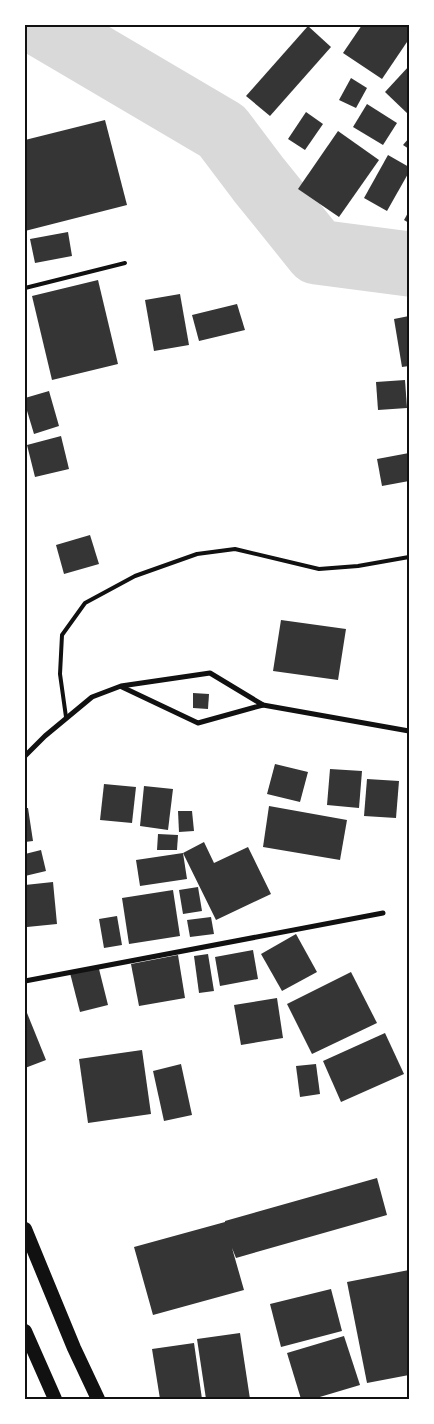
<svg xmlns="http://www.w3.org/2000/svg" width="434" height="1424" font-family="Spectral,serif">
	<rect width="100%" height="100%" fill="#fff"/>
	<g fill="none" stroke-linecap="round" stroke-linejoin="round">
		<!-- river -->
		<polyline stroke="#d9d9d9" stroke-width="65" points="42,25 222,131 259,180 317,252 409,264"/>
	</g>
	<!-- building -->
	<g fill="#353535">
		<polygon points="362,25 409,25 409,39 382,79 343,53"/>
		<polygon points="308,26 331,47 270,116 246,96"/>
		<polygon points="409,66 409,115 385,92"/>
		<polygon points="351,78 367,88 356,108 339,100"/>
		<polygon points="367,104 397,123 383,145 353,127"/>
		<polygon points="306,112 323,124 305,150 288,139"/>
		<polygon points="105,120 127,205 25,231 25,140"/>
		<polygon points="338,131 379,160 339,217 298,189"/>
		<polygon points="409,138 409,149 403,145"/>
		<polygon points="388,155 409,167 409,172 387,211 364,198"/>
		<polygon points="409,211 409,223 404,220"/>
		<polygon points="68,232 72,256 35,263 30,239"/>
		<polygon points="98,280 118,364 52,380 32,296"/>
		<polygon points="180,294 189,345 154,351 145,300"/>
		<polygon points="237,304 245,330 199,341 192,315"/>
		<polygon points="409,316 409,366 402,367 394,319"/>
		<polygon points="405,380 407,408 378,410 376,382"/>
		<polygon points="49,391 59,426 34,434 25,404 25,398"/>
		<polygon points="61,436 69,469 35,477 27,445"/>
		<polygon points="409,453 409,481 382,486 377,459"/>
		<polygon points="90,535 99,564 64,574 56,545"/>
		<polygon points="281,620 346,629 338,680 273,671"/>
		<polygon points="193,693 209,694 208,709 193,708"/>
		<polygon points="275,764 308,772 300,802 267,794"/>
		<polygon points="330,769 362,771 359,808 327,805"/>
		<polygon points="367,779 399,781 396,818 364,816"/>
		<polygon points="104,784 136,787 132,823 100,820"/>
		<polygon points="144,786 173,789 168,830 140,826"/>
		<polygon points="269,806 347,820 340,860 263,847"/>
		<polygon points="25,808 28,808 33,841 25,842"/>
		<polygon points="178,811 192,811 194,831 179,832"/>
		<polygon points="158,834 178,835 177,850 157,850"/>
		<polygon points="204,842 214,863 248,847 271,894 216,920 183,853"/>
		<polygon points="41,850 46,871 25,876 25,854"/>
		<polygon points="183,853 187,879 140,886 136,860"/>
		<polygon points="53,882 57,924 27,927 25,910 25,885"/>
		<polygon points="198,887 202,911 183,914 179,890"/>
		<polygon points="173,890 180,936 129,944 122,898"/>
		<polygon points="117,916 122,945 104,948 99,919"/>
		<polygon points="211,917 214,934 190,937 187,920"/>
		<polygon points="296,934 317,972 282,991 261,954"/>
		<polygon points="253,950 258,979 220,986 215,957"/>
		<polygon points="208,954 214,991 199,993 194,956"/>
		<polygon points="178,955 185,998 139,1006 131,964"/>
		<polygon points="98,965 108,1005 80,1012 70,973"/>
		<polygon points="351,972 377,1023 312,1054 287,1004"/>
		<polygon points="277,998 283,1038 241,1045 234,1005"/>
		<polygon points="25,1008 46,1060 25,1068"/>
		<polygon points="385,1033 404,1074 341,1102 323,1061"/>
		<polygon points="142,1050 151,1114 88,1123 79,1059"/>
		<polygon points="181,1064 192,1115 164,1121 153,1071"/>
		<polygon points="316,1064 320,1094 300,1097 296,1066"/>
		<polygon points="377,1178 387,1215 236,1258 232,1248 244,1290 153,1315 134,1247 225,1222 225,1221"/>
		<polygon points="409,1270 409,1375 367,1383 347,1282"/>
		<polygon points="331,1289 342,1331 281,1347 270,1304"/>
		<polygon points="240,1333 250,1399 206,1399 197,1339"/>
		<polygon points="344,1336 360,1385 313,1399 301,1399 287,1353"/>
		<polygon points="194,1343 202,1399 160,1399 152,1349"/>
	</g>
	<g fill="none" stroke-linecap="round" stroke-linejoin="round">
		<!-- service -->
		<g stroke="#111" stroke-width="4">
			<polyline points="25,288 125,263"/>
			<polyline points="66,717 60,674 62,635 85,603 135,576 197,554 235,549 319,569 358,566 409,557"/>
		</g>
		<!-- minor -->
		<g stroke="#111" stroke-width="5">
			<polyline points="122,687 198,723 263,705"/>
			<polyline points="25,756 45,736 92,697 121,686 210,673 263,705 409,731"/>
			<polyline points="25,981 383,913"/>
		</g>
		<!-- trunk -->
		<g stroke="#111" stroke-width="14">
			<polyline points="25,1229 74,1348 98,1399"/>
			<polyline points="25,1331 55,1399"/>
		</g>
	</g>
	<!-- border -->
	<rect width="434" height="1424" fill="none" stroke="#ffffff" stroke-width="52"/>
	<rect x="26" y="26" width="382" height="1372" fill="none" stroke="#111" stroke-width="2"/>
</svg>
